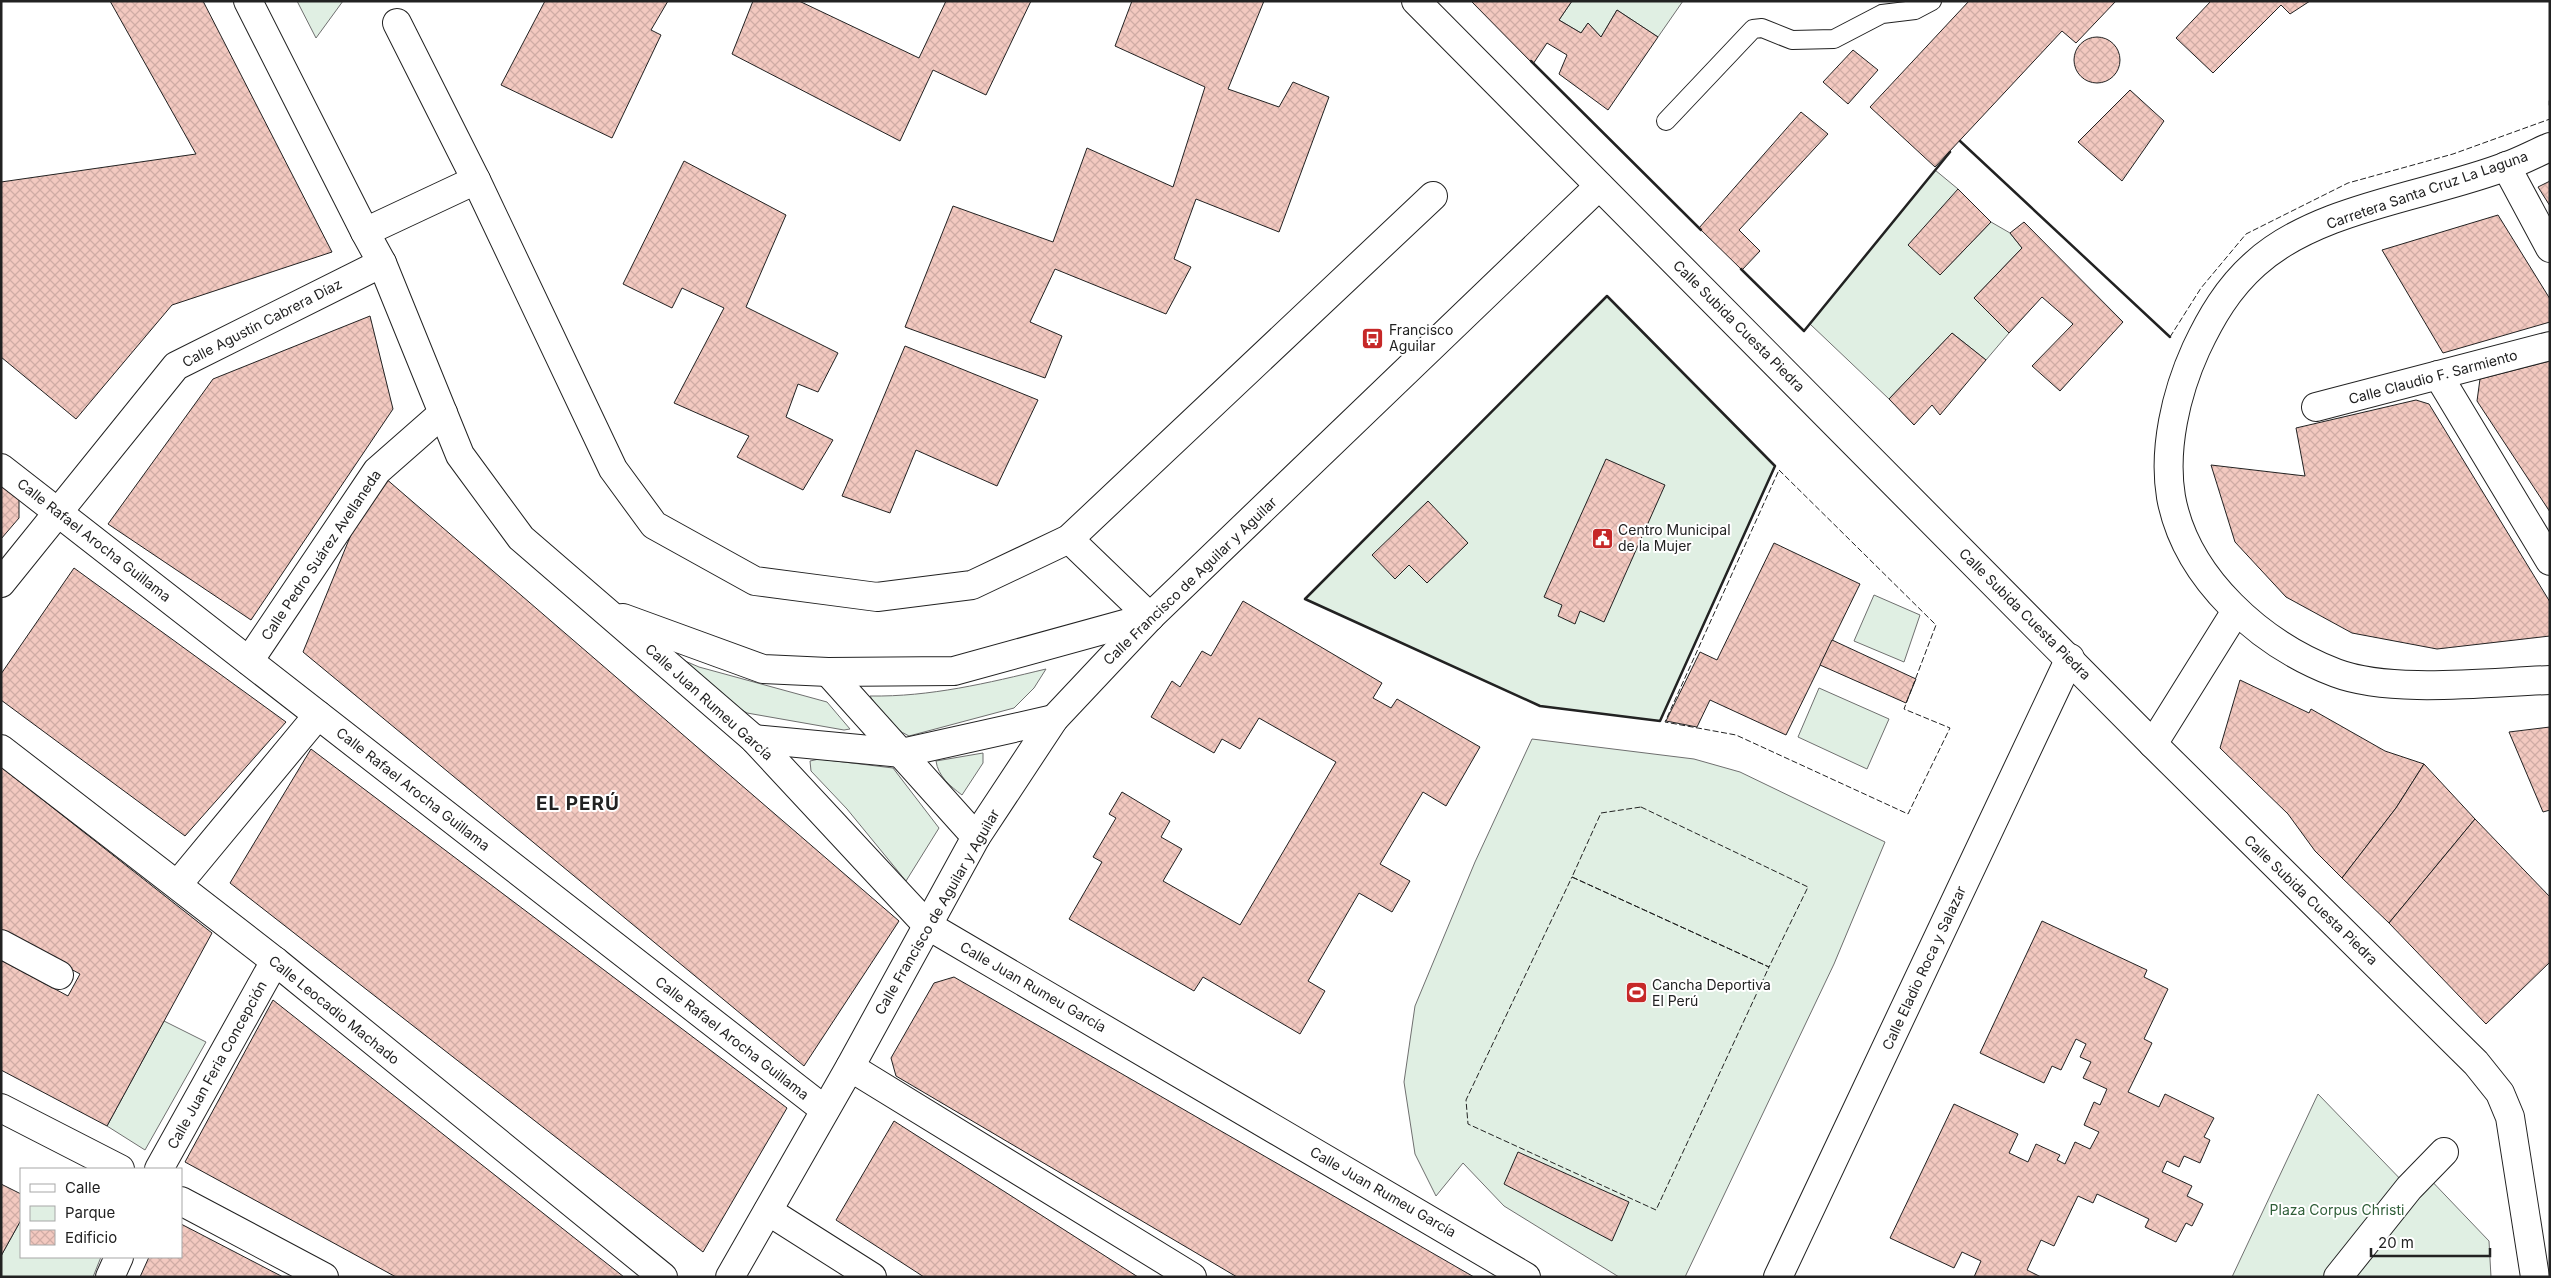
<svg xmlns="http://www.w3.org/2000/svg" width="2551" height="1278" font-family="Inter,sans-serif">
	<defs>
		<pattern id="building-cross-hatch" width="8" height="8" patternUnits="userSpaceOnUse" patternTransform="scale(1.25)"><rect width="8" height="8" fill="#f3c9c0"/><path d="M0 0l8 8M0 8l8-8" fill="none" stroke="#d0aca5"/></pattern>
	</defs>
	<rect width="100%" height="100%" fill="#fff"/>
	<!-- green -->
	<g fill="#e0efe3" stroke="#6f6f6f">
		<polygon points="297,1 343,1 316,38"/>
		<polygon points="1572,1 1683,1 1658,37 1617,10 1601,37 1588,23 1581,33 1559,20"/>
		<polygon points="1935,170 1958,189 1940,275 1991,222 2010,233 2022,248 1974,298 2009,333 1986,360 1952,333 1889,399 1810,324"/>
		<polygon points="1607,296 1775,466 1660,721 1540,706 1305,599"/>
		<polygon points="1874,595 1920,615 1904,662 1854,641"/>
		<polygon points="678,658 699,667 827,702 850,729 844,730 747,713 719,696"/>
		<path d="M1046 669 1034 688 1014 708 909 736C890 727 881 714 870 696 930 697 988 683 1046 669Z"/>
		<polygon points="1819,688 1889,719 1867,769 1798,737"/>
		<polygon points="1532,739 1694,759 1740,772 1885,842 1834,964 1685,1277 1619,1277 1504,1206 1463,1163 1436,1196 1415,1154 1404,1082 1415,1006 1475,862"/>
		<path d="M983 753V763L962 795C950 786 938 776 936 761Z"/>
		<polygon points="819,759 893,768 939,828 906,881 847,809 811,771 810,761"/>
		<polygon points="164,1021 206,1042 145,1150 107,1126"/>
		<polygon points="2318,1094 2409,1188 2424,1173 2489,1241 2491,1277 2232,1277"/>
		<polygon points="21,1220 21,1257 101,1257 93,1277 1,1277 1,1256"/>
	</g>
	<!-- building -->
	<g fill="url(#building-cross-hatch)" stroke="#222">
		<polygon points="110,1 203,1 332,252 172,305 76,419 1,357 1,182 196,154"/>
		<polygon points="545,1 668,1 651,30 661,35 612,138 501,85"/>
		<polygon points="753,1 799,1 919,58 946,1 1031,1 986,95 933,70 900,141 732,54"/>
		<polygon points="1132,1 1264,1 1228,89 1279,107 1293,82 1329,97 1279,232 1196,199 1174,259 1191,267 1166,314 1055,269 1030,322 1062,336 1045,378 905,327 953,206 1053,242 1087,148 1173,187 1205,87 1115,46"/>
		<polygon points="1471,1 1572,1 1559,20 1581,33 1588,23 1601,37 1617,10 1658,37 1608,110 1559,74 1567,55 1547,43 1533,64"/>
		<polygon points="1969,1 2116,1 2076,43 2062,31 1935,167 1870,107"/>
		<polygon points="2211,1 2310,1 2290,14 2281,5 2213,73 2176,38"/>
		<circle cx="2097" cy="60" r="23"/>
		<polygon points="1853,50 1878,70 1848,104 1823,82"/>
		<polygon points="2130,90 2164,121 2122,181 2078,142"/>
		<polygon points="1801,112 1828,134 1739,230 1760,251 1742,270 1699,228"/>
		<polygon points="684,161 786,215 746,307 838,353 818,392 798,384 786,417 833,440 803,490 737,457 749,436 674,403 724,308 682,288 672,308 623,284"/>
		<polygon points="2550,181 2550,206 2538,187"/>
		<polygon points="1958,189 1991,222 1940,275 1908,245"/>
		<polygon points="2498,215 2550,299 2550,322 2443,353 2382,250"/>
		<polygon points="2024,222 2123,322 2060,391 2032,366 2073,324 2042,297 2009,333 1974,298 2022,248 2010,233"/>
		<polygon points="370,316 393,409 251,620 108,524 213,379"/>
		<polygon points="1952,333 1986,360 1940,415 1932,405 1914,425 1889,399"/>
		<polygon points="905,346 1038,400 997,486 916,450 890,513 842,496"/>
		<polygon points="2550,361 2550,512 2477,401 2480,379"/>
		<polygon points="2416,400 2429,404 2550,602 2550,636 2437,649 2352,633 2286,597 2235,542 2211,465 2305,476 2296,428"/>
		<polygon points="1606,459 1665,485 1604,622 1580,611 1575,624 1558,616 1562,605 1544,597"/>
		<polygon points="377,471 899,921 804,1066 303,652"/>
		<polygon points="1,484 19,498 19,518 1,539"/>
		<polygon points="1428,501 1468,543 1427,583 1409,565 1395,579 1372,555"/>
		<polygon points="1774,543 1860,584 1786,735 1710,700 1697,727 1666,721 1700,652 1717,660"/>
		<polygon points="74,568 286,722 185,836 1,700 1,674"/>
		<polygon points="1243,601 1382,683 1373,698 1391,708 1397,699 1480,747 1446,806 1423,792 1380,864 1410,881 1392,912 1359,893 1308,981 1325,991 1300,1034 1203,977 1194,991 1069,919 1102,862 1093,857 1116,818 1109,814 1122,792 1170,821 1161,837 1182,849 1163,881 1240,925 1336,762 1259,718 1240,749 1222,739 1214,753 1151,717 1172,681 1180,687 1202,651 1211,656"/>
		<polygon points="1832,640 1916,679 1906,703 1820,665"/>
		<polygon points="2240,680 2309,713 2311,709 2385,751 2424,764 2396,808 2342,878 2315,851 2288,814 2220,748"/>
		<polygon points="2550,727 2550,810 2543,812 2509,732"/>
		<polygon points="311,749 787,1108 703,1252 230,883"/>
		<polygon points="2424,764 2475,819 2389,923 2342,878 2396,808"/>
		<polygon points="1,767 212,933 107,1126 1,1070 1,960 68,996 80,974 1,931"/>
		<polygon points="2475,819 2550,897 2550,962 2486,1024 2389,923"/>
		<polygon points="2042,921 2147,970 2144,977 2168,989 2144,1039 2152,1043 2128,1092 2159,1107 2165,1094 2214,1118 2204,1137 2210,1140 2200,1163 2184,1156 2179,1167 2167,1161 2162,1172 2192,1186 2187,1196 2203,1204 2192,1226 2186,1223 2176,1242 2145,1227 2149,1219 2097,1194 2093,1203 2078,1196 2054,1246 2041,1240 2027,1270 2041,1277 1974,1277 1981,1261 1962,1252 1954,1268 1890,1238 1954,1104 2018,1134 2009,1153 2028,1162 2036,1144 2060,1155 2057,1160 2065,1164 2075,1142 2090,1149 2099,1132 2084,1125 2094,1102 2100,1105 2107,1089 2083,1078 2091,1062 2080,1057 2086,1044 2076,1039 2061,1070 2052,1066 2044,1083 1980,1053"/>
		<polygon points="954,977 1474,1277 1237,1277 896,1076 891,1058 934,983"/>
		<polygon points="273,1000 624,1277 396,1277 185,1162"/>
		<polygon points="894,1121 1138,1277 924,1277 836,1220"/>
		<polygon points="1518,1152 1629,1202 1612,1241 1504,1184"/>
		<polygon points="1,1184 21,1194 21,1220 1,1256"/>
		<polygon points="181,1224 283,1277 140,1277 149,1257 181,1257"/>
	</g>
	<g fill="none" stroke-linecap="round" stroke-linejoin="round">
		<defs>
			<polyline id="lane" points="1666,121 1753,29 1762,28 1792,40 1834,39 1882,14 1915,10 1932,1"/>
			<g id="street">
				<polyline points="248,1 365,232 382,263 460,455 521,538 754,739 927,925 1526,1277"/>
				<polyline points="1416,1 2153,744 2476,1063 2500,1093 2510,1117 2535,1277"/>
				<polyline points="397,23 476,180 613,469 654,525 755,581 877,597 972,585 1069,539 1433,196"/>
				<polyline points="2506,166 2550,248"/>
				<polyline points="365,232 476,180"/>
				<polyline points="2438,375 2550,561"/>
				<polyline points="2316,407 2550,346"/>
				<polyline points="1,468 825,1110"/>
				<polyline points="1069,539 1150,617"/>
				<polyline points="1,583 176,366 382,263"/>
				<polyline points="623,618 763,669 828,672 954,671 1150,617"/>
				<polyline points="249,661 377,471 443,413"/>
				<polyline points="828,672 976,837"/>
				<polyline points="754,739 902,753 1054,719"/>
				<polyline points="2153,744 2236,611"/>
				<polyline points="1,749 275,961 663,1277"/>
				<polyline points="178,884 318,715"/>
				<polyline points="1,944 59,975"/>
				<polyline points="850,1067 1192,1277"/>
				<polyline points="1,1108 120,1169"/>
				<polyline points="159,1169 275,961"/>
				<polyline points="181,1201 324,1277"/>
				<polyline points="768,1211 872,1277"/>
				<polyline points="110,1277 119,1257"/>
				<polyline points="730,1277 850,1067 976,837 1054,719 1150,617 1599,186"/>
				<polyline points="1778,1277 2070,658"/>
				<polyline points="2338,1277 2409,1188 2444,1152"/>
			</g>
			<path id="secondary" d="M2550 147C2536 153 2521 161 2507 166 2430 196 2317 207 2255 264 2228 288 2211 317 2196 349 2176 393 2163 449 2171 497 2186 579 2262 645 2336 673 2392 694 2489 682 2550 680"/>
		</defs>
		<!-- lane casing -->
		<use href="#lane" stroke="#222" stroke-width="20"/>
		<!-- street casing -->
		<use href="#street" stroke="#222" stroke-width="30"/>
		<!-- secondary casing -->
		<use href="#secondary" stroke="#222" stroke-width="30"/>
		<!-- lane -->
		<use href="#lane" stroke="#fff" stroke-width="18"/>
		<!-- street -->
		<use href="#street" stroke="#fff" stroke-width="28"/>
		<!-- secondary -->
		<use href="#secondary" stroke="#fff" stroke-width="28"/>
		<!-- fence -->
		<g stroke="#222" stroke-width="1" stroke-dasharray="6 2.5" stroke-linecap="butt">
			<polyline points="2170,337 2201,288 2246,234 2348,183 2453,154 2550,119"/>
			<polygon points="1779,470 1936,625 1904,709 1950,728 1908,814 1736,735 1665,722"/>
			<polygon points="1641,807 1808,887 1769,967 1572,877 1601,813"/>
			<polygon points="1572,877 1769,967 1656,1210 1468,1124 1466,1100"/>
		</g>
		<!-- wall -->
		<g stroke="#222" stroke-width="2.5">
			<polyline points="1531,61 1701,230"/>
			<polyline points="2550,101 2550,105"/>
			<polyline points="1960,141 2170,337"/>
			<polyline points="1741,269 1804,331 1950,152"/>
			<polygon points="1607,296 1775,466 1660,721 1540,706 1305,599"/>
		</g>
	</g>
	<!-- icons -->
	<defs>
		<symbol id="bus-square" viewBox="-11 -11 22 22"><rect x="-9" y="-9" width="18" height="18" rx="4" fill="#c62828" stroke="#fff"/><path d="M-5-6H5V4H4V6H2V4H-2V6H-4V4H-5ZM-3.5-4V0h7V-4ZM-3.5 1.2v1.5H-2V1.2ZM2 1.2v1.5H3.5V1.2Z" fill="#fff"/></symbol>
		<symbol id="civic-square" viewBox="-11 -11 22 22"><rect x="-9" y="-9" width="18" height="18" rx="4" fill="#c62828" stroke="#fff"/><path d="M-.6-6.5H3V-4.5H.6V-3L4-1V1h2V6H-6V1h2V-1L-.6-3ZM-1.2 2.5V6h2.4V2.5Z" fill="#fff"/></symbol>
		<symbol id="stadium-square" viewBox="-11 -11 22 22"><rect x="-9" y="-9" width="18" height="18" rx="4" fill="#c62828" stroke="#fff"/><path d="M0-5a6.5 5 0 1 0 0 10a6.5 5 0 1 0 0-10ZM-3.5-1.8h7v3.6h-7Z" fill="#fff"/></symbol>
	</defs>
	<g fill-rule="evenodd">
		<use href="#bus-square" x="1360" y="326" width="25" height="25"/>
		<use href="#civic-square" x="1590" y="526" width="25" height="25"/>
		<use href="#stadium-square" x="1624" y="980" width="25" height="25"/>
	</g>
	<g text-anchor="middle" stroke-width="4" stroke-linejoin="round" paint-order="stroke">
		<!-- street labels -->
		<g font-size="14" fill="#222" stroke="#fff">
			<text transform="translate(2427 190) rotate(-19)" y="5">Carretera Santa Cruz La Laguna</text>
			<text transform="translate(262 323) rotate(-27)" y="5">Calle Agustín Cabrera Díaz</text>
			<text transform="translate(1739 326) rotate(45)" y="5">Calle Subida Cuesta Piedra</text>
			<text transform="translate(2433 377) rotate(-15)" y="5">Calle Claudio F. Sarmiento</text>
			<text transform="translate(94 540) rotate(38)" y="5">Calle Rafael Arocha Guillama</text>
			<text transform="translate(321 555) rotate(-56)" y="5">Calle Pedro Suárez Avellaneda</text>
			<text transform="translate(1190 581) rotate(-44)" y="5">Calle Francisco de Aguilar y Aguilar</text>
			<text transform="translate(2025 614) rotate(45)" y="5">Calle Subida Cuesta Piedra</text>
			<text transform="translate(709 702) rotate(42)" y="5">Calle Juan Rumeu García</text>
			<text transform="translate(413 789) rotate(38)" y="5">Calle Rafael Arocha Guillama</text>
			<text transform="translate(2311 900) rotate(44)" y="5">Calle Subida Cuesta Piedra</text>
			<text transform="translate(937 912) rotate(-60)" y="5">Calle Francisco de Aguilar y Aguilar</text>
			<text transform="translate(1924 968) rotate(-65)" y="5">Calle Eladio Roca y Salazar</text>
			<text transform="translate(1033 987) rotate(30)" y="5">Calle Juan Rumeu García</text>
			<text transform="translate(334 1010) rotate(39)" y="5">Calle Leocadio Machado</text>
			<text transform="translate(732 1038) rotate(38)" y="5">Calle Rafael Arocha Guillama</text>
			<text transform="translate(217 1065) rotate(-61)" y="5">Calle Juan Feria Concepción</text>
			<text transform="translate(1383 1192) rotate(30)" y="5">Calle Juan Rumeu García</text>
		</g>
		<!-- poi labels -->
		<g font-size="14" fill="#222" stroke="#fff" text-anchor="start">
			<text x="1389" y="335">Francisco<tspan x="1389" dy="16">Aguilar</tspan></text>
			<text x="1618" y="535">Centro Municipal<tspan x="1618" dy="16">de la Mujer</tspan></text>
			<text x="1652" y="990">Cancha Deportiva<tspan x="1652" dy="16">El Perú</tspan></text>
		</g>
		<!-- park labels -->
		<g font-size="14" fill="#2f5e38" stroke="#fff">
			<text x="2337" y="1215">Plaza Corpus Christi</text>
		</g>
		<!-- district labels -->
		<g font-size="19" font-weight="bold" letter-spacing="1" fill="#222" stroke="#fff">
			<text x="578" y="810">EL PERÚ</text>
		</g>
	</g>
	<!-- border -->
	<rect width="2551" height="1278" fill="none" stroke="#222222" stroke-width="5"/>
	<!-- legend -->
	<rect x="20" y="1168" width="162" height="90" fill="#ffffff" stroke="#a7a7a7"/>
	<rect x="30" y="1184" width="25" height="8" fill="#ffffff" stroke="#a7a7a7"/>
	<text x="65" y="1193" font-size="15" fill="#222222">Calle</text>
	<rect x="30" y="1206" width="25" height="15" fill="#e0efe3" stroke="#a7a7a7"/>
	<text x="65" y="1218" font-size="15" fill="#222222">Parque</text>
	<rect x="30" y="1230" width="25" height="15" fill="url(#building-cross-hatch)" stroke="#a7a7a7"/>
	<text x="65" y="1243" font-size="15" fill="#222222">Edificio</text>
	<!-- scale -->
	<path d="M2371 1248v8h119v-8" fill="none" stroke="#222222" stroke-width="2.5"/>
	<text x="2378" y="1248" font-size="15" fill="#222222" stroke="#ffffff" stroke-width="4" paint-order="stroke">20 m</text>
</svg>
